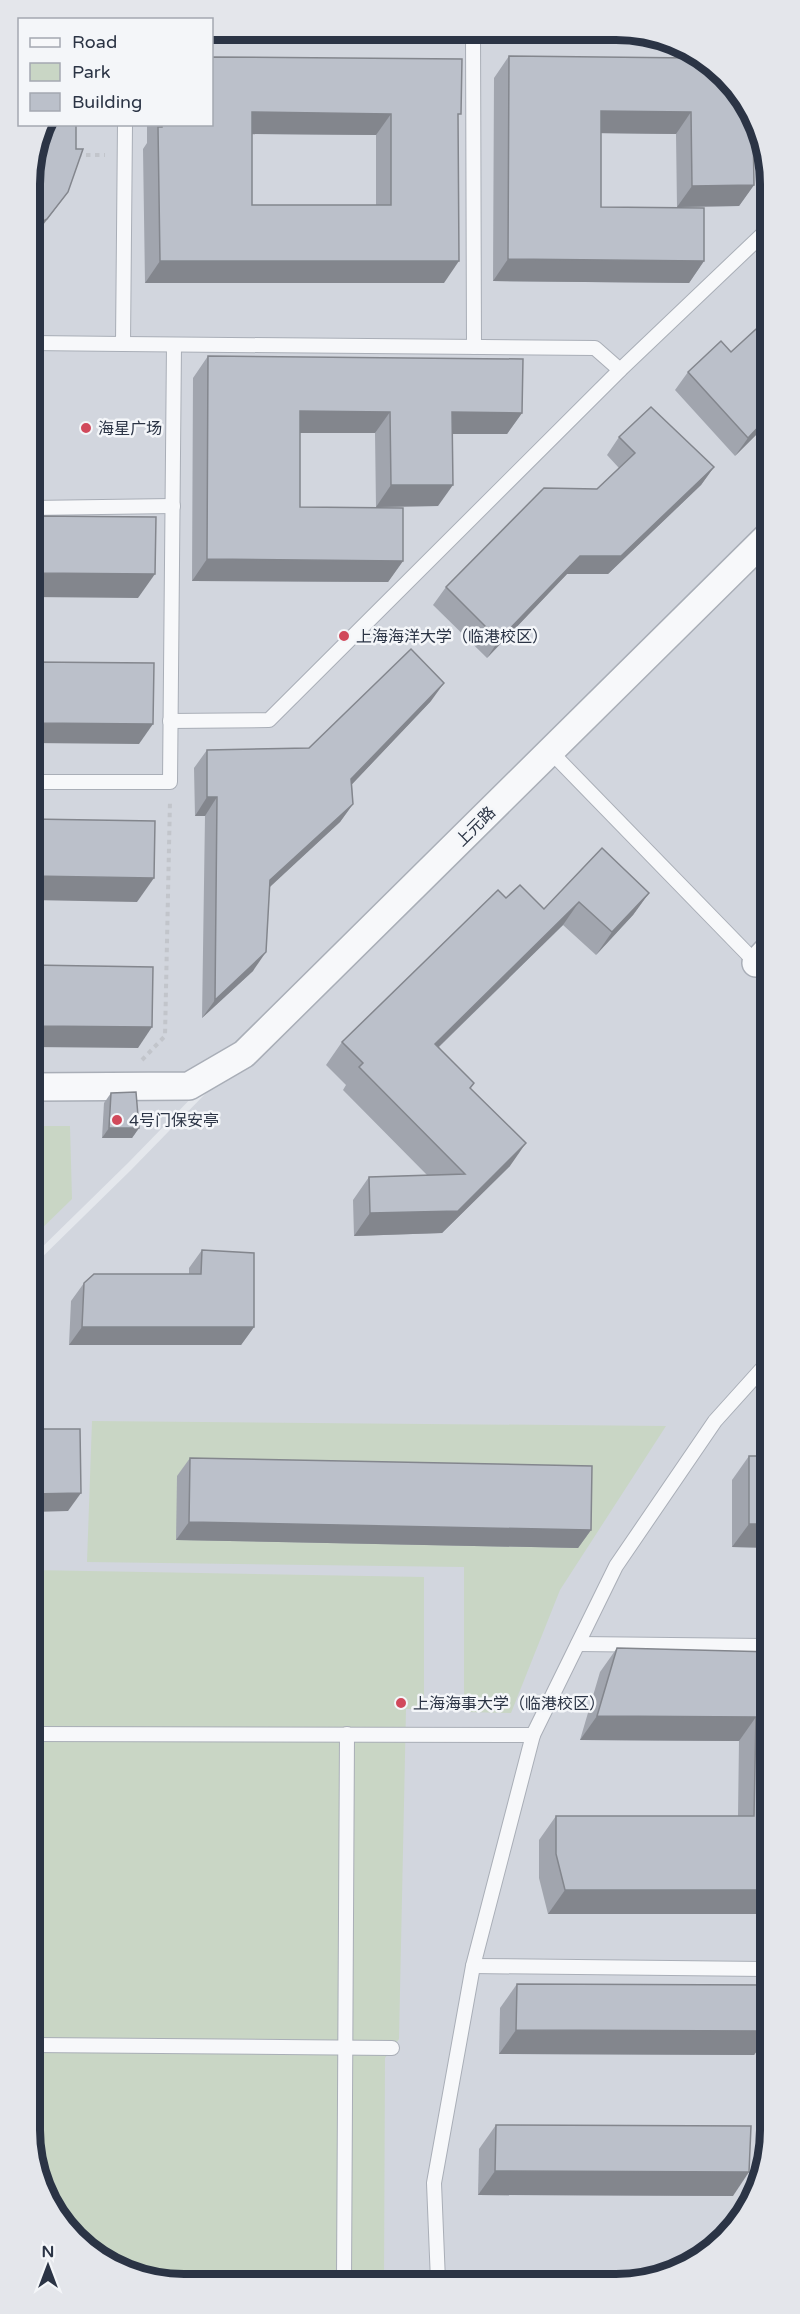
<svg xmlns="http://www.w3.org/2000/svg" width="800" height="2314" font-family="'Varela Round','Noto Sans SC',sans-serif">
	<rect width="100%" height="100%" fill="#e4e7ec"/>
	<!-- built -->
	<g fill="#d2d6de">
		<polygon points="212,30 646,33 725,75 767,154 767,527 241,1047 128,1163 32,1257 30,174 44,125 212,124"/>
		<polygon points="767,537 770,2139 758,2188 732,2231 693,2263 646,2281 155,2281 75,2239 33,2160 32,1267 131,1170 244,1054"/>
	</g>
	<!-- green -->
	<g fill="#c9d6c5">
		<polygon points="32,1126 70,1126 72,1199 32,1238"/>
		<polygon points="92,1421 666,1426 560,1590 511,1713 464,1712 464,1567 87,1562"/>
		<polygon points="32,1570 424,1577 424,1709 406,1709 399,2039 385,2058 384,2281 155,2281 75,2239 33,2160"/>
	</g>
	<g fill="none" stroke-linecap="round" stroke-linejoin="round">
		<defs>
			<g id="lane">
				<polyline points="473,32 474,347"/>
				<polyline points="31,343 123,344 125,124"/>
				<polyline points="123,344 595,348 620,370"/>
				<polyline points="31,508 173,506"/>
				<polyline points="170,721 269,720 620,370 767,230"/>
				<polyline points="551,752 768,975"/>
				<polyline points="31,782 170,782 174,345"/>
				<polyline points="578,1644 769,1646"/>
				<polyline points="32,1734 533,1735"/>
				<polyline points="473,1966 769,1969"/>
				<polyline points="33,2045 392,2048"/>
				<polyline points="344,2281 347,1734"/>
				<polyline points="438,2281 434,2183 473,1966 533,1735 616,1566 715,1421 769,1361"/>
			</g>
			<g id="street">
				<polyline points="756,963 768,950"/>
				<polyline points="32,1087 189,1086 244,1054 767,537"/>
			</g>
		</defs>
		<!-- lane casing -->
		<use href="#lane" stroke="#a9aeb7" stroke-width="16"/>
		<!-- street casing -->
		<use href="#street" stroke="#a9aeb7" stroke-width="30"/>
		<!-- path -->
		<g stroke="#c2c5cb" stroke-width="4" stroke-dasharray="4.5 4.5" stroke-linecap="butt">
			<polyline points="77,155 105,155"/>
			<polyline points="142,1060 165,1036 170,800"/>
		</g>
		<!-- lane -->
		<use href="#lane" stroke="#f7f8fa" stroke-width="14"/>
		<!-- street -->
		<use href="#street" stroke="#f7f8fa" stroke-width="27"/>
	</g>
	<!-- wall -->
	<g fill="#a1a5ae" fill-rule="evenodd">
		<polygon points="509,56 725,75 756,134 753,134 754,185 739,206 677,207 676,134 601,133 601,207 704,261 689,283 493,281 494,78"/>
		<path d="M212 57 458 119 444 283H145L143 149 147 143V124H212ZM252 134 376 135V205H252Z"/>
		<polygon points="767,274 767,424 735,456 675,390 688,372 731,352 758,327 759,287"/>
		<polygon points="208,356 522,413 507,434 452,434 438,506 376,507 375,433 300,433 300,507 403,561 388,582 192,581 193,378"/>
		<polygon points="619,437 714,467 701,485 608,574 567,574 487,658 433,605 446,587 597,489 619,468 607,455"/>
		<polygon points="431,701 352,784 353,804 340,822 269,887 253,971 202,1018 205,816 195,816 194,768 207,750 309,748"/>
		<polygon points="602,848 649,893 633,915 596,955 563,925 439,1047 470,1088 510,1166 442,1233 354,1236 353,1200 369,1177 427,1175 343,1090 346,1085 326,1065 342,1042 506,898 544,909"/>
		<polygon points="111,1093 139,1128 132,1138 102,1138 104,1103"/>
		<polygon points="202,1250 254,1327 241,1345 69,1345 71,1301 84,1283 189,1274 189,1268"/>
		<polygon points="749,1456 769,1456 769,1548 732,1547 732,1480"/>
		<polygon points="190,1458 591,1530 578,1548 176,1540 177,1476"/>
		<polygon points="617,1648 769,1652 769,1914 548,1914 539,1878 539,1840 556,1816 738,1816 739,1741 580,1740 600,1672"/>
		<polygon points="517,1984 769,1985 770,2033 754,2055 499,2054 500,2008"/>
		<polygon points="496,2125 733,2196 478,2195 479,2149"/>
		<polygon points="495,2271 646,2281 488,2281"/>
	</g>
	<!-- shaded-wall -->
	<g fill="#83868d">
		<polygon points="601,111 691,112 676,134 586,133"/>
		<polygon points="252,112 391,114 376,135 237,134"/>
		<polygon points="754,185 739,206 677,207 692,186"/>
		<polygon points="68,192 34,237 30,239 30,229"/>
		<polygon points="508,259 704,261 689,283 493,281"/>
		<polygon points="160,261 459,261 444,283 145,283"/>
		<polygon points="300,411 390,412 375,433 285,433"/>
		<polygon points="452,412 522,413 507,434 437,434"/>
		<polygon points="767,418 767,424 735,456 748,438"/>
		<polygon points="714,467 701,485 608,574 567,574 487,658 499,640 580,556"/>
		<polygon points="391,485 453,485 438,506 376,507"/>
		<polygon points="207,559 403,561 388,582 192,581"/>
		<polygon points="31,573 155,574 138,598 31,597"/>
		<polygon points="444,683 431,701 339,798 351,779"/>
		<polygon points="31,723 153,724 139,744 31,743"/>
		<polygon points="207,797 217,797 205,816 195,816"/>
		<polygon points="353,804 340,822 257,899 270,880"/>
		<polygon points="31,876 154,878 137,902 31,900"/>
		<polygon points="649,893 633,915 596,955 612,932"/>
		<polygon points="579,902 563,925 419,1066 435,1044"/>
		<polygon points="266,952 253,971 202,1018 215,1000"/>
		<polygon points="32,1026 152,1027 138,1048 32,1047"/>
		<polygon points="109,1128 139,1128 132,1138 102,1138"/>
		<polygon points="526,1143 510,1166 442,1233 354,1236 370,1213 458,1211"/>
		<polygon points="82,1327 254,1327 241,1345 69,1345"/>
		<polygon points="81,1493 68,1511 32,1512 32,1494"/>
		<polygon points="189,1522 591,1530 578,1548 176,1540"/>
		<polygon points="749,1524 769,1524 769,1548 732,1547"/>
		<polygon points="597,1716 756,1717 739,1741 580,1740"/>
		<polygon points="565,1890 769,1890 769,1914 548,1914"/>
		<polygon points="516,2030 770,2031 770,2033 754,2055 499,2054"/>
		<polygon points="495,2171 749,2172 733,2196 478,2195"/>
	</g>
	<!-- building -->
	<g fill="#bbc0ca" stroke="#83868d" stroke-width="1.5" fill-rule="evenodd">
		<polygon points="509,56 692,58 725,75 753,128 754,185 692,186 691,112 601,111 601,207 704,208 704,261 508,259"/>
		<path d="M212 57 462 59 461 114H458L459 261H160L158 127H162V124H212ZM252 112 391 114V205H252Z"/>
		<polygon points="44,124 76,124 76,149 83,149 68,192 47,219 30,229 30,174"/>
		<polygon points="767,319 767,418 748,438 688,372 721,341 731,352"/>
		<polygon points="208,356 523,359 522,413 452,412 453,485 391,485 390,412 300,411 300,507 403,508 403,561 207,559"/>
		<polygon points="651,407 714,467 621,556 580,556 499,640 446,587 544,488 597,489 635,453 619,437"/>
		<polygon points="31,516 156,517 155,574 31,573"/>
		<polygon points="411,649 444,683 351,779 353,804 270,880 266,952 215,1000 217,797 207,797 207,750 309,748"/>
		<polygon points="31,662 154,663 153,724 31,723"/>
		<polygon points="31,819 155,821 154,878 31,876"/>
		<polygon points="602,848 649,893 612,932 579,902 435,1044 474,1083 470,1088 526,1143 458,1211 370,1213 369,1177 465,1174 359,1067 363,1063 342,1042 498,890 506,898 520,885 544,909"/>
		<polygon points="31,965 153,967 152,1027 32,1026"/>
		<polygon points="136,1092 139,1128 109,1128 111,1093"/>
		<polygon points="202,1250 254,1253 254,1327 82,1327 84,1283 94,1274 201,1274"/>
		<polygon points="32,1429 80,1429 81,1493 32,1494"/>
		<rect x="749" y="1456" width="20" height="68"/>
		<polygon points="190,1458 592,1466 591,1530 189,1522"/>
		<polygon points="617,1648 769,1652 769,1890 565,1890 556,1854 556,1816 754,1816 756,1717 597,1716"/>
		<polygon points="517,1984 769,1985 770,2031 516,2030"/>
		<polygon points="496,2125 751,2126 749,2172 495,2171"/>
		<polygon points="495,2271 669,2272 646,2281 494,2281"/>
	</g>
	<!-- markers -->
	<g fill="#d1495b" stroke="#f4f6f9" stroke-width="2">
		<circle cx="86" cy="428" r="6"/>
		<circle cx="344" cy="636" r="6"/>
		<circle cx="117" cy="1120" r="6"/>
		<circle cx="401" cy="1703" r="6"/>
	</g>
	<g text-anchor="middle" stroke-width="5" stroke-linejoin="round" paint-order="stroke">
		<!-- poi labels -->
		<g font-size="16" fill="#2b3445" stroke="#f4f6f9" text-anchor="start">
			<text x="98" y="434">海星广场</text>
			<text x="356" y="642">上海海洋大学（临港校区）</text>
			<text x="129" y="1126">4号门保安亭</text>
			<text x="413" y="1709">上海海事大学（临港校区）</text>
		</g>
		<!-- street labels -->
		<g font-size="16" fill="#2b3445" stroke="#f4f6f9">
			<text transform="translate(475 826) rotate(-45)" y="6">上元路</text>
		</g>
	</g>
	<!-- crop -->
	<path d="M0 0H800V2314H0ZM184 40H616A144 144 0 0 1 760 184V2130A144 144 0 0 1 616 2274H184A144 144 0 0 1 40 2130V184A144 144 0 0 1 184 40Z" fill="#e4e6eb" fill-rule="evenodd"/>
	<path fill="none" stroke="#2b3445" stroke-width="8" d="M184 40H616A144 144 0 0 1 760 184V2130A144 144 0 0 1 616 2274H184A144 144 0 0 1 40 2130V184A144 144 0 0 1 184 40Z"/>
	<!-- legend -->
	<rect x="18" y="18" width="195" height="108" fill="#f4f6f9" stroke="#a4a8b1" stroke-width="1.5"/>
	<rect x="30" y="38" width="30" height="9" fill="#f7f8fa" stroke="#a4a8b1" stroke-width="1.5"/>
	<text x="72" y="48" font-size="18" fill="#2b3445">Road</text>
	<rect x="30" y="63" width="30" height="18" fill="#c9d6c5" stroke="#a4a8b1" stroke-width="1.5"/>
	<text x="72" y="78" font-size="18" fill="#2b3445">Park</text>
	<rect x="30" y="93" width="30" height="18" fill="#bbc0ca" stroke="#a4a8b1" stroke-width="1.5"/>
	<text x="72" y="108" font-size="18" fill="#2b3445">Building</text>
	<!-- north arrow -->
	<g transform="translate(48 2266)" stroke="#f4f6f9" stroke-width="4.5" paint-order="stroke">
	<path d="M0-4.5L10 22L0 15L-10 22Z" fill="#2b3445"/>
	<text y="-9" font-size="16" font-weight="bold" text-anchor="middle" fill="#2b3445">N</text>
	</g>
</svg>
